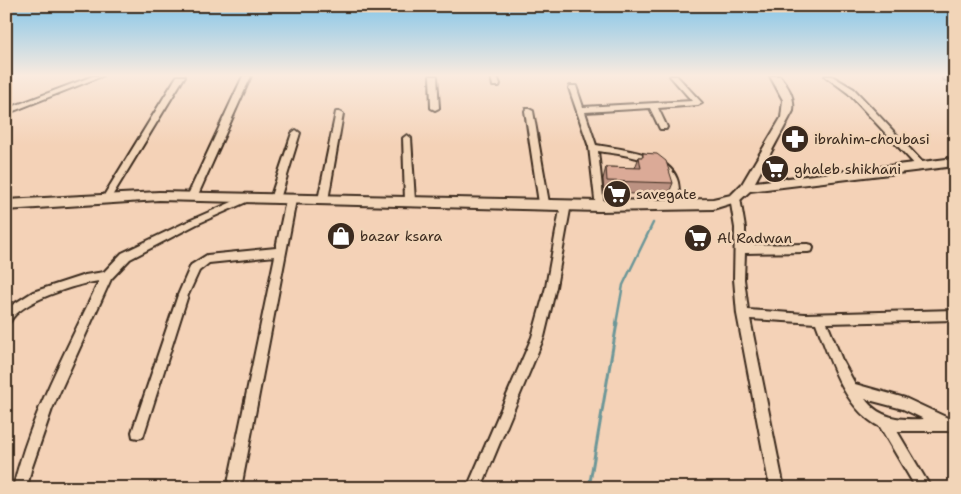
<svg xmlns="http://www.w3.org/2000/svg" width="961" height="494" font-family="'Shantell Sans',sans-serif">
	<rect width="100%" height="100%" fill="#f4d2b7"/>
	<filter id="ink" filterUnits="userSpaceOnUse"><feTurbulence type="fractalNoise" baseFrequency=".02" numOctaves="2"/><feDisplacementMap in="SourceGraphic" scale="10" xChannelSelector="R" yChannelSelector="G"/><feConvolveMatrix kernelMatrix="1 2 1 2 8 2 1 2 1" color-interpolation-filters="sRGB"/></filter>
	<g filter="url(#ink)">
		<g fill="none" stroke-linecap="round" stroke-linejoin="round">
			<!-- stream-far1 -->
			<polyline stroke="#6d9798" stroke-width="2.5" points="616,324 623,285 653,223"/>
			<!-- stream -->
			<polyline stroke="#6d9798" stroke-width="3" points="589,488 617,323"/>
			<defs>
				<g id="street">
					<polygon points="93,76 102,76 6,114 6,109"/>
					<polygon points="177,76 185,76 109,201 103,201 101,199 103,197"/>
					<polygon points="243,76 251,76 197,197 195,199 189,199 187,197"/>
					<polygon points="430,76 437,76 439,108 435,110 431,108"/>
					<polygon points="491,76 497,76 500,84 499,86 493,86"/>
					<path d="M670 76H677L702 103 698 105 658 108 667 127 666 129H660L650 108 585 112 596 145C620 149 668 153 677 179 680 187 679 197 679 206L674 209 669 206C670 196 672 184 666 175 656 157 616 154 598 151L604 206 602 208H596L589 147 569 88 570 86H576L583 107 692 101Z"/>
					<polygon points="825,76 832,76 854,89 925,165 926,167 925,169 919,169 848,93"/>
					<polygon points="943,76 955,78 955,82 943,79"/>
					<polygon points="526,109 529,109 533,111 549,203 544,206 539,203 525,111"/>
					<polygon points="336,112 339,112 343,114 328,200 323,203 318,200"/>
					<polygon points="296,130 300,133 280,199 275,202 272,201 270,199 292,133"/>
					<polygon points="407,135 411,138 415,201 410,204 405,201 403,138"/>
					<polygon points="949,160 955,164 955,173 952,172 945,163"/>
					<path d="M248 195 251 196 253 198 251 200 197 224 130 259 111 279 52 409 31 470 27 488H13C30 415 68 348 99 281 77 284 20 301 10 322L6 324V309L33 292 85 275 104 272 122 253 191 220Z"/>
					<path d="M735 195 740 198 745 228V245L808 244 812 245 813 248 812 251 808 252 745 253 744 279 748 310 805 314 955 310V320L827 323 842 360 855 384 905 398 950 419H955V431H897L931 488H916L880 427C843 408 830 359 816 323L750 319 784 488H770L737 314 734 279 735 228 730 198ZM865 399 903 409 924 419C900 420 880 419 865 399Z"/>
					<polygon points="291,197 296,200 241,488 227,488 275,256 209,263 199,271 188,295 143,437 138,438 133,437 132,432 178,295 191,265 207,255 276,248 286,200"/>
					<polygon points="566,201 571,204 556,287 544,337 481,488 467,488 532,337 546,287 561,204"/>
				</g>
				<path id="secondary" d="M770 76H780C788 87 795 96 793 111L755 182 955 158V166L750 191 739 201 713 209 599 211 159 200 6 210V200L159 192 599 201 713 199 731 195 742 184 781 118 783 100Z"/>
			</defs>
			<!-- street casing -->
			<use href="#street" stroke="#3b2a1e" stroke-width="4"/>
			<!-- secondary casing -->
			<use href="#secondary" stroke="#3b2a1e" stroke-width="4"/>
			<!-- street -->
			<use href="#street" fill="#f2d5b8" fill-rule="evenodd"/>
			<!-- secondary -->
			<use href="#secondary" fill="#f2d5b8" fill-rule="evenodd"/>
		</g>
		<!-- wall -->
		<polygon fill="#bc9282" stroke="#3b2a1e" points="643,153 673,183 668,195 604,193 603,179 606,167 635,168 639,157 642,157"/>
		<!-- building -->
		<polygon fill="#dbaa97" stroke="#3b2a1e" points="643,153 657,154 666,161 673,183 607,181 606,167 641,168 639,157 643,157"/>
	</g>
	<!-- sky -->
	<linearGradient id="sky" x2="0" y2="1"><stop stop-color="#84c5e9"/><stop offset="0.52" stop-color="#faebdf"/><stop offset="1" stop-color="#faebdf" stop-opacity="0"/></linearGradient>
	<rect width="961" height="145" fill="url(#sky)"/>
	<!-- icons -->
	<defs>
		<symbol id="pharmacy-disc" viewBox="-11 -11 22 22"><circle r="9.5" fill="#3b2a1e" stroke="#f2d5b8"/><path d="M-2-6h4v4h4v4h-4v4h-4v-4h-4v-4h4Z" fill="#fff"/></symbol>
		<symbol id="supermarket-disc" viewBox="-11 -11 22 22"><circle r="9.5" fill="#3b2a1e" stroke="#f2d5b8"/><path d="M-6-5.5h2.5l.6 2H6L4.5 2H-2.5L-4.4-4H-6ZM-1.5 3.2a1.3 1.3 0 1 0 .1 0ZM3 3.2a1.3 1.3 0 1 0 .1 0Z" fill="#fff"/></symbol>
		<symbol id="shop-disc" viewBox="-11 -11 22 22"><circle r="9.5" fill="#3b2a1e" stroke="#f2d5b8"/><path d="M-5-2.5h2.3a2.7 3.5 0 0 1 5.4 0H5L5.5 6h-11ZM-1.5-2.5h3a1.5 2.3 0 0 0-3 0Z" fill="#fff"/></symbol>
	</defs>
	<g fill-rule="evenodd">
		<use href="#pharmacy-disc" x="779" y="123" width="32" height="32"/>
		<use href="#supermarket-disc" x="759" y="153" width="32" height="32"/>
		<use href="#supermarket-disc" x="601" y="178" width="32" height="32"/>
		<use href="#shop-disc" x="325" y="220" width="32" height="32"/>
		<use href="#supermarket-disc" x="682" y="222" width="32" height="32"/>
	</g>
	<g text-anchor="middle" stroke-width="5" stroke-linejoin="round" paint-order="stroke">
		<!-- poi labels -->
		<g font-size="14" fill="#3b2a1e" stroke="#f2d5b8" text-anchor="start">
			<text x="814" y="144">ibrahim-choubasi</text>
			<text x="794" y="174">ghaleb shikhani</text>
			<text x="636" y="199">savegate</text>
			<text x="360" y="241">bazar ksara</text>
			<text x="717" y="243">Al Radwan</text>
		</g>
	</g>
	<!-- margin -->
	<rect width="961" height="494" fill="none" stroke="#f2d5b8" stroke-width="25"/>
	<rect x="12" y="12" width="936" height="469" fill="none" stroke="#3b2a1e" stroke-width="2" filter="url(#ink)"/>
</svg>
